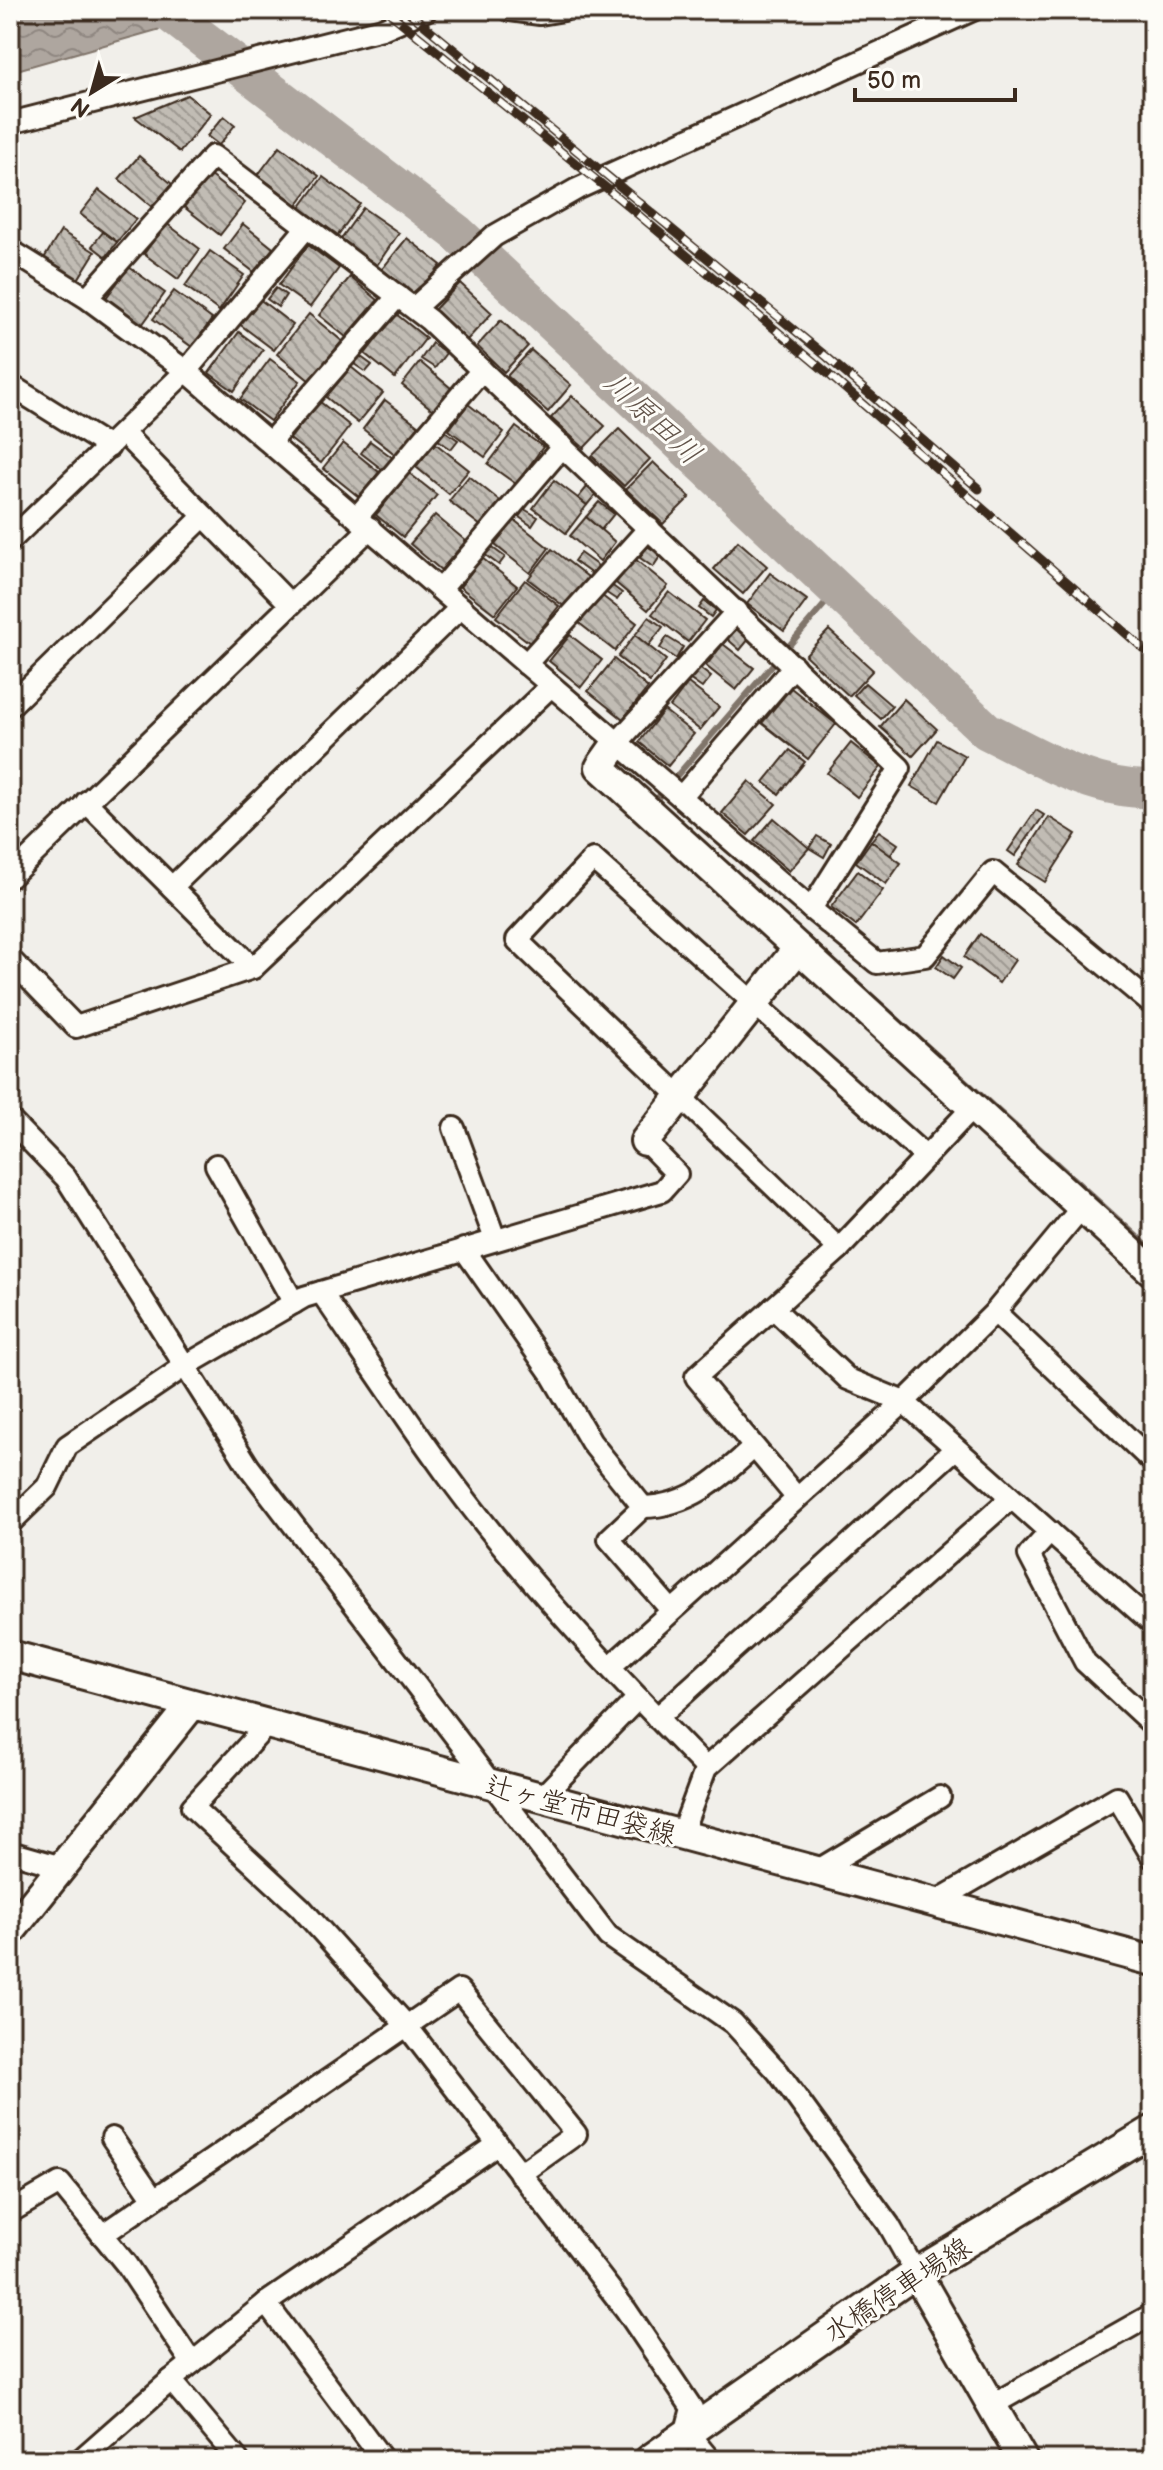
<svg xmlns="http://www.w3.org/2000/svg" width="1163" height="2470" font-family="'Balsamiq Sans','Klee One',sans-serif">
	<defs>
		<pattern id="water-waves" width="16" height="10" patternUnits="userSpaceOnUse" patternTransform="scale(2)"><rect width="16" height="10" fill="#aea69f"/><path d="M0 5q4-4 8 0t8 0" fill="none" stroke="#8f8781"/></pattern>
		<pattern id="building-back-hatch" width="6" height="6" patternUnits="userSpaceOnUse" patternTransform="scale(2)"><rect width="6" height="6" fill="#c1bcb4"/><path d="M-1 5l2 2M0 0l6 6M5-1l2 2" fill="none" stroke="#9e9992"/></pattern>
	</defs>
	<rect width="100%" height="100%" fill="#f1efea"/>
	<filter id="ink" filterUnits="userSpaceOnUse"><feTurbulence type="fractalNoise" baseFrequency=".0125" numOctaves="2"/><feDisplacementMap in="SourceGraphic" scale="16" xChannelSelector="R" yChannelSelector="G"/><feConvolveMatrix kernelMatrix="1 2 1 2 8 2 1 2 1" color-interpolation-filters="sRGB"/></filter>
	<g filter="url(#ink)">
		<!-- water -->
		<polygon fill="url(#water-waves)" stroke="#80746b" stroke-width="2" points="10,10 227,10 10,72"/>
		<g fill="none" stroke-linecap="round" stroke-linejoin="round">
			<!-- stream -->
			<g stroke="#80746b" stroke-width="6">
				<polyline points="658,804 655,801 837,590"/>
				<polyline points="809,939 1153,1251"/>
			</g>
			<!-- river -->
			<path stroke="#aea69f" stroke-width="38" d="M165 10 457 233 987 731C1040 757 1092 791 1153 789"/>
		</g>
		<!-- building -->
		<g fill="url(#building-back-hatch)" stroke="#3b2a1e" stroke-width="2">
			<polygon points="187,95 211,114 180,152 135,117"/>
			<polygon points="224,116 235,125 219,145 207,136"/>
			<polygon points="280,146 319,176 297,205 258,175"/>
			<polygon points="139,156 172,184 152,207 119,179"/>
			<polygon points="209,175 245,203 220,235 184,207"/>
			<polygon points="323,177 360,204 338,235 300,208"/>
			<polygon points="99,190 136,219 117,242 80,214"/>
			<polygon points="363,208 399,233 377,265 340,240"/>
			<polygon points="166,223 200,249 178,279 144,254"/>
			<polygon points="243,224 273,248 254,272 224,249"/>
			<polygon points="61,231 95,252 77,281 43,260"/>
			<polygon points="103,232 117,242 106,257 92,246"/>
			<polygon points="407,238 441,265 416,297 382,269"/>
			<polygon points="308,245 339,268 310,307 279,285"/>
			<polygon points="210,251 244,275 219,311 185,286"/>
			<polygon points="129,267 165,293 142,325 106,298"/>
			<polygon points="350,277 378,300 346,337 319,315"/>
			<polygon points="460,283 492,313 467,340 434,310"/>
			<polygon points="276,288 286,295 278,307 267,299"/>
			<polygon points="174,291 212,319 192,347 153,319"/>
			<polygon points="258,298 293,325 274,350 238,323"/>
			<polygon points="309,314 342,341 310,381 277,354"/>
			<polygon points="396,314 426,338 395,378 365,354"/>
			<polygon points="501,320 528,346 504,372 477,346"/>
			<polygon points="239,332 263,350 234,391 209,373"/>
			<polygon points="432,343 446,353 435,368 421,359"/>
			<polygon points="531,350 571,385 548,412 507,376"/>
			<polygon points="357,354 372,365 366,372 351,362"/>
			<polygon points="270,359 300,381 270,421 240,399"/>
			<polygon points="420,362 452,389 434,411 402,385"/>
			<polygon points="351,367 383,393 358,423 326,397"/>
			<polygon points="572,396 605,426 584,448 551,418"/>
			<polygon points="385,400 419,426 396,455 363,429"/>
			<polygon points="319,401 350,426 321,463 290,439"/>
			<polygon points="468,404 504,432 485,457 449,430"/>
			<polygon points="516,427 543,447 516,484 488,464"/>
			<polygon points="619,429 650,459 624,486 592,456"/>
			<polygon points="445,431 458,440 451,449 438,440"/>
			<polygon points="370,441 393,458 383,470 361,453"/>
			<polygon points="343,443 379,472 359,497 323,468"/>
			<polygon points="435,443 469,470 449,494 416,467"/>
			<polygon points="653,462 690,497 663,524 626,489"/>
			<polygon points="409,473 437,495 403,537 376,515"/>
			<polygon points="469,476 500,501 481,526 449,501"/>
			<polygon points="554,480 587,505 566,533 533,508"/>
			<polygon points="587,487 596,494 587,505 578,498"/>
			<polygon points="599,502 614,514 601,530 586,517"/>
			<polygon points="524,509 538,517 532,526 519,517"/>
			<polygon points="435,515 466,541 441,570 410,544"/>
			<polygon points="586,517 615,542 600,561 570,536"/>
			<polygon points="514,520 549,548 530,573 495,545"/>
			<polygon points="738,541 767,566 743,594 714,569"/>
			<polygon points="490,546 505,557 499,565 484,554"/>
			<polygon points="647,546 661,555 653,567 640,558"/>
			<polygon points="552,549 588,577 565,607 528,579"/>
			<polygon points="580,553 598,566 592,574 574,561"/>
			<polygon points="482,558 517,586 495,614 460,587"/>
			<polygon points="635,559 668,586 648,610 616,583"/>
			<polygon points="770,573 807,600 784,631 747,604"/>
			<polygon points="525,580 559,606 530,643 496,617"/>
			<polygon points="610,584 622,593 617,600 605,592"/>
			<polygon points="669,592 705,620 688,642 652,614"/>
			<polygon points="601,595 637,623 615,651 579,623"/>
			<polygon points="704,601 716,610 711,617 699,608"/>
			<polygon points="649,617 663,627 648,646 635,635"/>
			<polygon points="734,626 749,639 740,650 725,637"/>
			<polygon points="829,630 873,670 849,696 805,655"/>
			<polygon points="570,635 602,660 581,687 549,661"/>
			<polygon points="635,635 666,660 650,682 618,657"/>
			<polygon points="667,637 683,647 676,659 660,648"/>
			<polygon points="723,644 754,668 736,690 706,666"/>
			<polygon points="614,659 648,688 623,719 588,691"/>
			<polygon points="698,667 711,677 702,688 689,679"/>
			<polygon points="688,683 719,707 700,730 670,707"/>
			<polygon points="865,683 892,706 881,719 854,695"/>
			<polygon points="791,688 836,724 808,759 762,723"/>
			<polygon points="904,699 937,729 913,756 880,727"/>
			<polygon points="664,710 694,734 668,766 639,742"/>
			<polygon points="937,740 965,756 939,802 911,786"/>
			<polygon points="851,743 881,767 857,797 827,773"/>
			<polygon points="790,750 805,762 779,794 764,782"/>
			<polygon points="749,781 776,804 748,835 722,813"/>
			<polygon points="1036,810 1044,815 1015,856 1008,851"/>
			<polygon points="1049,817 1076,834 1045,882 1018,865"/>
			<polygon points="774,818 809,848 789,871 754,841"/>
			<polygon points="879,831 898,844 890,856 871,841"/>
			<polygon points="817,836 831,844 824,857 809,848"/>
			<polygon points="871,841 901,863 886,884 856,862"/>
			<polygon points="858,871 883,890 856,926 831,907"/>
			<polygon points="980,934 1015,960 999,983 964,957"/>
			<polygon points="944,955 961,968 953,979 936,967"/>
		</g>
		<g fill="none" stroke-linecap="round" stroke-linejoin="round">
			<defs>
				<g id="street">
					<polyline points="510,10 540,14 564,10"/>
					<polyline points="10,123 382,29 426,10"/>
					<polyline points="10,250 87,298 186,371 811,909 900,768 429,320 213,156 87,298"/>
					<polyline points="414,308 494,236 577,189 973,10"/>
					<polyline points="10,385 109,447"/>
					<polyline points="123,433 290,604"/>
					<polyline points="270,442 398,296"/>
					<polyline points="357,517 482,370"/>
					<polyline points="10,541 186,371 307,227"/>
					<polyline points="441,589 563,446"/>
					<polyline points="526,664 649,528"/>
					<polyline points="10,706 204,516"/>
					<polyline points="617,743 737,611"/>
					<polyline points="681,797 794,666"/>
					<polyline points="86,802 253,968"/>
					<polyline points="10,877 370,528"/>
					<polyline points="172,887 461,607"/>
					<polyline points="811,909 877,963 925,956 993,872 1153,1005"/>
					<polyline points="10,959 76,1027 253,968 551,686"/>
					<polyline points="10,1120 66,1178 249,1467 608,1936 733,2023 778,2072 889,2225 916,2273"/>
					<polyline points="454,1128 495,1239"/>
					<polyline points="926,1157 593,859 517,940 839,1249 973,1107"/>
					<polyline points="216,1165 294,1303"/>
					<polyline points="464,1249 550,1372 591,1442 643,1507 609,1539 671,1610"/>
					<path d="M321 1292C362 1352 402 1413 445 1472 522 1577 614 1674 706 1768"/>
					<polyline points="773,1308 848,1379 904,1402 1153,1624"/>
					<polyline points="995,1312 1153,1462"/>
					<polyline points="797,1498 696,1377 839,1249"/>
					<path d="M643 1507C691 1506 721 1477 754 1447"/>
					<polyline points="10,1523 47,1487 67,1446 185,1366 304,1297 662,1191 677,1174 645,1141"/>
					<polyline points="1050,1532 1029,1555 1085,1662 1153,1725"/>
					<polyline points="610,1667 904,1402 995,1312 1082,1207"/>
					<polyline points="657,1718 955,1449"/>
					<polyline points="266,1726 192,1807 300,1907 406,2025 626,2310 692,2408 686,2431 710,2460"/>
					<polyline points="541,1798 638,1698"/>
					<polyline points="681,1835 706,1768 1011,1498"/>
					<polyline points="10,1852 62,1867"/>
					<polyline points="818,1870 940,1797"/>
					<polyline points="937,1901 1117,1797 1153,1858"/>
					<polyline points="112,2138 154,2199"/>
					<polyline points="10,2212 60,2183 126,2264 192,2363"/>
					<polyline points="102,2235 459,1990 576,2134 520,2174"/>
					<polyline points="266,2303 383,2460"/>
					<polyline points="992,2405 1153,2314"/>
					<polyline points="80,2460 171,2380"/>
					<polyline points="238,2460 171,2380 266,2303 497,2145"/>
				</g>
				<g id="secondary">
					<polyline points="617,743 600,767 1153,1272"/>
					<polyline points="645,1141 798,948"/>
					<polyline points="10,1655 1153,1961"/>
					<polyline points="10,1932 191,1706"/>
					<polyline points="916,2273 1023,2460"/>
					<polyline points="649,2460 916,2273 1153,2130"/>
				</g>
			</defs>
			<!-- street casing -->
			<use href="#street" stroke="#3b2a1e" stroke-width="26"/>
			<!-- secondary casing -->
			<use href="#secondary" stroke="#3b2a1e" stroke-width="34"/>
			<!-- street -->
			<use href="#street" stroke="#fdfcf7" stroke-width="20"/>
			<!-- secondary -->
			<use href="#secondary" stroke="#fdfcf7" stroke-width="28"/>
			<defs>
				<g id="rail">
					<polyline points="386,10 610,191 826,372 1153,657"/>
					<polyline points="406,10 827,357 979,489"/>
				</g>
			</defs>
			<!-- rail casing -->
			<use href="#rail" stroke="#3b2a1e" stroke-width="9"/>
			<!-- rail -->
			<use href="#rail" stroke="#fdfcf7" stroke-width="6" stroke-dasharray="18" stroke-linecap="butt"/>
		</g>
	</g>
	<g text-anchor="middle" stroke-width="6" stroke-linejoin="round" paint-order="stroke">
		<!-- street labels -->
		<g font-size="28" fill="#3b2a1e" stroke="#fdfcf7">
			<text transform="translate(581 1809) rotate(15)" y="10">辻ヶ堂市田袋線</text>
			<text transform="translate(897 2289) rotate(-33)" y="10">水橋停車場線</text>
		</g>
		<!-- water labels -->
		<g font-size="30" font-style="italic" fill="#63554b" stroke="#fdfcf7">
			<text transform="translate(653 418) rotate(43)" y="10">川原田川</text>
		</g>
	</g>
	<!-- margin -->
	<rect width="1163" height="2470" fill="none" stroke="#fdfcf7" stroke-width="40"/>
	<rect x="20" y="20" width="1123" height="2430" fill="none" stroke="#3b2a1e" stroke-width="3" filter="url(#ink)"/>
	<!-- north arrow -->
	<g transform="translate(92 92) rotate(217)" stroke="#fdfcf7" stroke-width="6" paint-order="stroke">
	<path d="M0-6L14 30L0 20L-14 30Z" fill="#3b2a1e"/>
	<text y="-12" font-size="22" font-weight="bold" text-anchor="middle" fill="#3b2a1e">N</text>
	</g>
	<!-- scale -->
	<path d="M855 88v12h160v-12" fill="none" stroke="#3b2a1e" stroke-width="4"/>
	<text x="867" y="88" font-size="24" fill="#3b2a1e" stroke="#fdfcf7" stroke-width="6" paint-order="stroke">50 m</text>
</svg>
